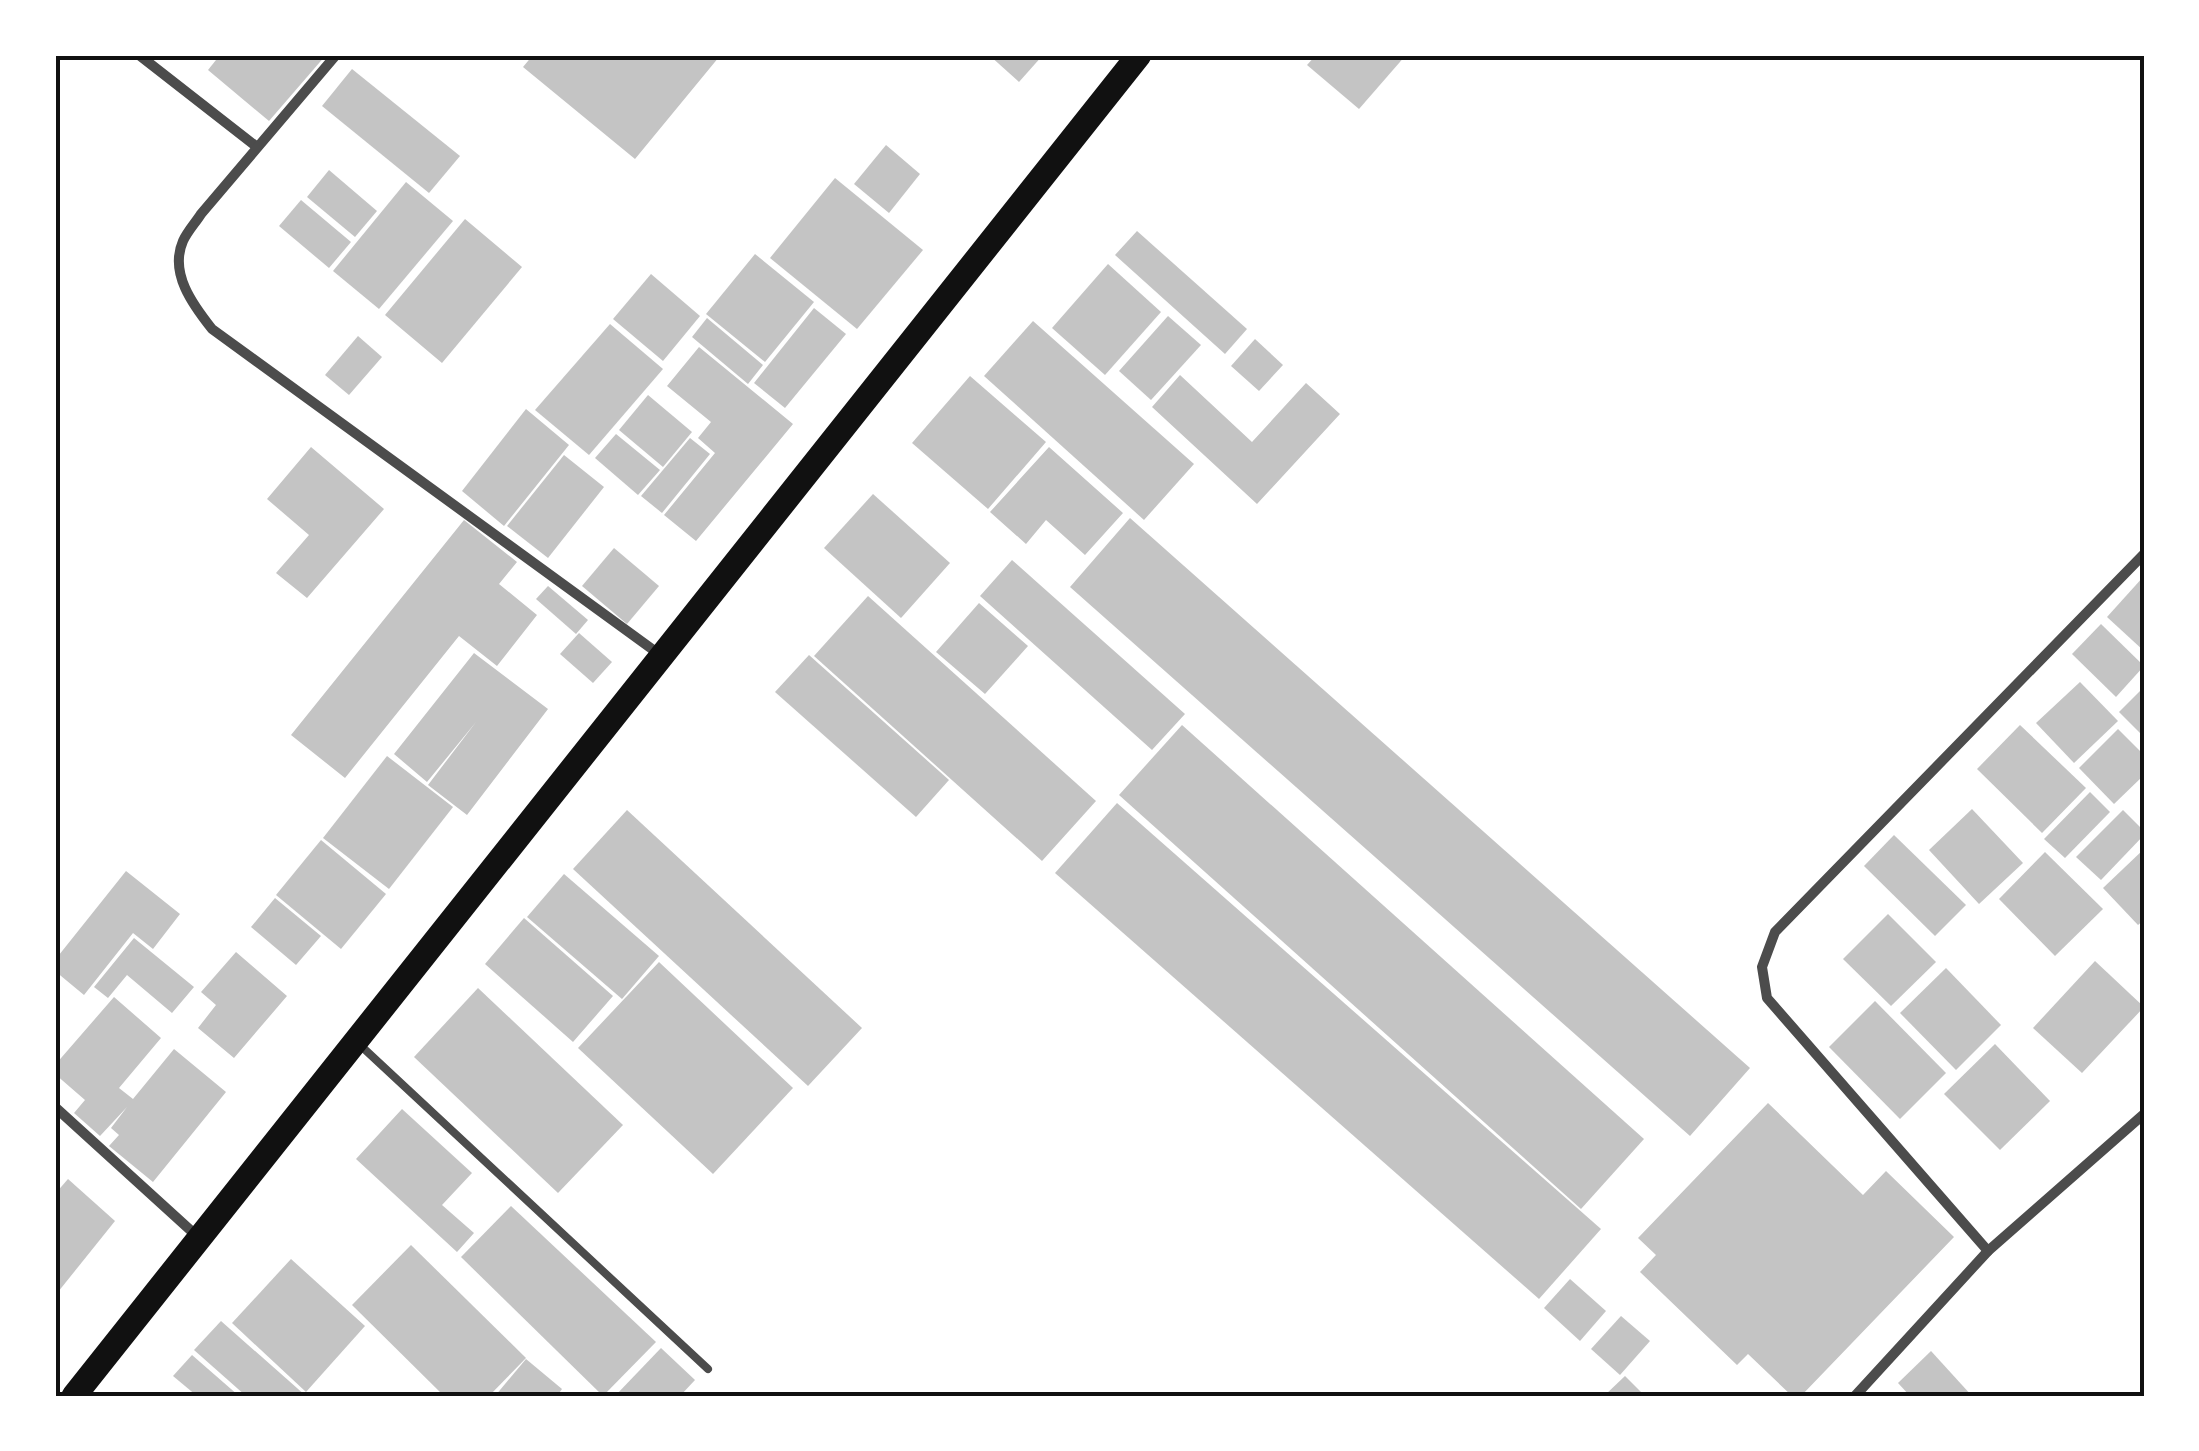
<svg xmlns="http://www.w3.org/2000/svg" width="2199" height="1451" font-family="Jost,sans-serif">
	<rect width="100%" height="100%" fill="#fff"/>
	<!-- building -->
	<g fill="#c4c4c4">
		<polygon points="220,55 326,55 269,121 208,70"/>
		<polygon points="533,55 655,55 658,58 661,55 717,55 719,57 635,159 523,67"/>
		<polygon points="989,55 1043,55 1019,82"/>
		<polygon points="1316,55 1406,55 1359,109 1307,65"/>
		<polygon points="352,69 460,156 429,193 322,106"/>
		<polygon points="886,145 920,174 889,213 854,184"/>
		<polygon points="329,170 377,211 355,237 307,197"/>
		<polygon points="835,178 923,250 857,329 770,258"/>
		<polygon points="406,182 453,221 379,309 333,271"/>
		<polygon points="301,200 351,242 329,268 279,226"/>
		<polygon points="465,219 522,267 442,363 385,315"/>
		<polygon points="1137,231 1247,329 1225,354 1115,255"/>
		<polygon points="755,254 814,302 765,362 706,314"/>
		<polygon points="1108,264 1161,312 1105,375 1052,328"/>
		<polygon points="651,274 700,316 663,361 613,319"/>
		<polygon points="814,308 846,334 785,408 754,383"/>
		<polygon points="1168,316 1201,345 1151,400 1119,371"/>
		<polygon points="707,318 763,365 748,384 692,337"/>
		<polygon points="1033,321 1194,464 1144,520 984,376"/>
		<polygon points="610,324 663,369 589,455 535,410"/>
		<polygon points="358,336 382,357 349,395 325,375"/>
		<polygon points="1255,339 1283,365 1259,391 1231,366"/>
		<polygon points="699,347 793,424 696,541 664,515 715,453 698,438 711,422 667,386"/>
		<polygon points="1180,375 1252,442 1306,383 1340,414 1257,504 1152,407"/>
		<polygon points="970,376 1046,442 988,509 912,443"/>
		<polygon points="648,395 692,432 663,467 619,430"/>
		<polygon points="526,409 569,445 504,526 462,491"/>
		<polygon points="616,434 660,470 638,495 595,458"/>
		<polygon points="690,438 710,454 662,513 641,496"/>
		<polygon points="311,447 384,509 307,598 276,573 309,535 267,499"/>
		<polygon points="1049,447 1123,513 1085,555 1046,520 1026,544 990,512"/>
		<polygon points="564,455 604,487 548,558 507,526"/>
		<polygon points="873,494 950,563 901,618 824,548"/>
		<polygon points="1130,518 1750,1068 1690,1136 1070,587"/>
		<polygon points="464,520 517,562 499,584 537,615 497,666 459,636 345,778 291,735"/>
		<polygon points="614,548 659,586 627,624 582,586"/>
		<polygon points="1012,560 1185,714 1152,750 980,596"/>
		<polygon points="2144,576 2144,651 2107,617"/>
		<polygon points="548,586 588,620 576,634 536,599"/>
		<polygon points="868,596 1096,801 1042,861 814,656"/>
		<polygon points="979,603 1028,646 985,694 936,652"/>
		<polygon points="2101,624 2144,666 2116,697 2072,654"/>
		<polygon points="579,633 612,662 593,683 560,654"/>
		<polygon points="474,653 548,709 467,815 428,785 476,722 427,782 394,754"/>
		<polygon points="809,655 949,780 916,817 775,692"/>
		<polygon points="2080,682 2118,721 2074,763 2036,723"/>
		<polygon points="2144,687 2144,737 2119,712"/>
		<polygon points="1182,725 1644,1139 1581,1209 1119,795"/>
		<polygon points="2020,725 2086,788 2042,833 1977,769"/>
		<polygon points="2118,729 2144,755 2144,775 2114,804 2079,768"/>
		<polygon points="387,756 453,807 389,889 323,838"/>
		<polygon points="2090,792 2110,812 2065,858 2044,839"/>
		<polygon points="1117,803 1601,1229 1539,1299 1055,873"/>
		<polygon points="1972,809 2023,863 1979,904 1929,850"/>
		<polygon points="627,810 862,1028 808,1086 573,869"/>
		<polygon points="2123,810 2144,831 2144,835 2101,880 2076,857"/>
		<polygon points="1894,835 1966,905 1935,936 1864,866"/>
		<polygon points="321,840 386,894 341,949 276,895"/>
		<polygon points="2144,849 2144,920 2138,925 2103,888"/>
		<polygon points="2045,852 2103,909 2055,956 1999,899"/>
		<polygon points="126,871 180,914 153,949 133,933 84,995 55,971 55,960"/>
		<polygon points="564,874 659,956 622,999 527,917"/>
		<polygon points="275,898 321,936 296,965 251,927"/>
		<polygon points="1888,914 1936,962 1891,1006 1843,959"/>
		<polygon points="524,918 613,996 573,1042 485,964"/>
		<polygon points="134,938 194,987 172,1013 127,975 108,998 94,987"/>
		<polygon points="236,952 287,996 234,1058 198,1028 216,1005 201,992"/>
		<polygon points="2095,961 2144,1007 2082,1073 2033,1028"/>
		<polygon points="659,962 793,1088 713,1174 578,1048"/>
		<polygon points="1946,968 2001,1025 1956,1070 1900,1013"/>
		<polygon points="478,988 623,1125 558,1193 414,1057"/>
		<polygon points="114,997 161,1038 119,1088 133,1099 174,1049 226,1092 153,1182 109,1146 119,1135 111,1128 127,1107 100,1136 74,1113 85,1100 55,1074 55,1065"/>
		<polygon points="1875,1001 1946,1073 1900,1119 1829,1047"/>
		<polygon points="1995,1044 2050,1101 2000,1150 1944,1094"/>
		<polygon points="1768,1103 1863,1195 1886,1171 1954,1237 1801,1396 1792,1396 1748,1354 1737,1365 1640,1272 1656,1255 1638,1238"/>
		<polygon points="402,1109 472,1173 442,1205 474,1233 457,1252 356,1159"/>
		<polygon points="68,1179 115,1221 58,1292 55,1290 55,1194"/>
		<polygon points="511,1206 656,1342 603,1396 461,1257"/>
		<polygon points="411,1245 526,1358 489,1396 444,1396 352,1305"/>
		<polygon points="291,1259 365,1326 306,1392 232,1323"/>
		<polygon points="1570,1279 1606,1311 1580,1341 1544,1308"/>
		<polygon points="1621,1316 1650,1341 1620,1375 1591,1349"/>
		<polygon points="221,1321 306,1396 246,1396 194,1350"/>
		<polygon points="661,1348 695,1380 680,1396 615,1396"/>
		<polygon points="1931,1351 1972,1396 1910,1396 1898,1383"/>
		<polygon points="192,1355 239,1396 197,1396 173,1376"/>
		<polygon points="526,1359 562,1389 557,1396 495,1396"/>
		<polygon points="1625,1376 1645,1396 1604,1396"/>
	</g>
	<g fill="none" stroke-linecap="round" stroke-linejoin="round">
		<!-- service -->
		<polyline stroke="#4c4c4c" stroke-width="8" points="360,1045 708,1369"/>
		<!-- minor -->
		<g stroke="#4c4c4c" stroke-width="10">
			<polyline points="139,55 257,147"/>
			<path d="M336 55 201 214C196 222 187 232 183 241 169 273 193 305 212 329L663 657"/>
			<polyline points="55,1107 199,1238"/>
			<polyline points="1988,1251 1767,998 1762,967 1775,932 2144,554"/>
			<polyline points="1855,1396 1988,1251 2144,1114"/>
		</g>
		<!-- primary -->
		<polyline stroke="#111" stroke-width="25" points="74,1396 1139,55"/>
	</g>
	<!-- border -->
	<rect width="2199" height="1451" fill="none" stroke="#ffffff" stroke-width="115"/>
	<rect x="58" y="58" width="2084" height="1336" fill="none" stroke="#111" stroke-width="4"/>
</svg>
